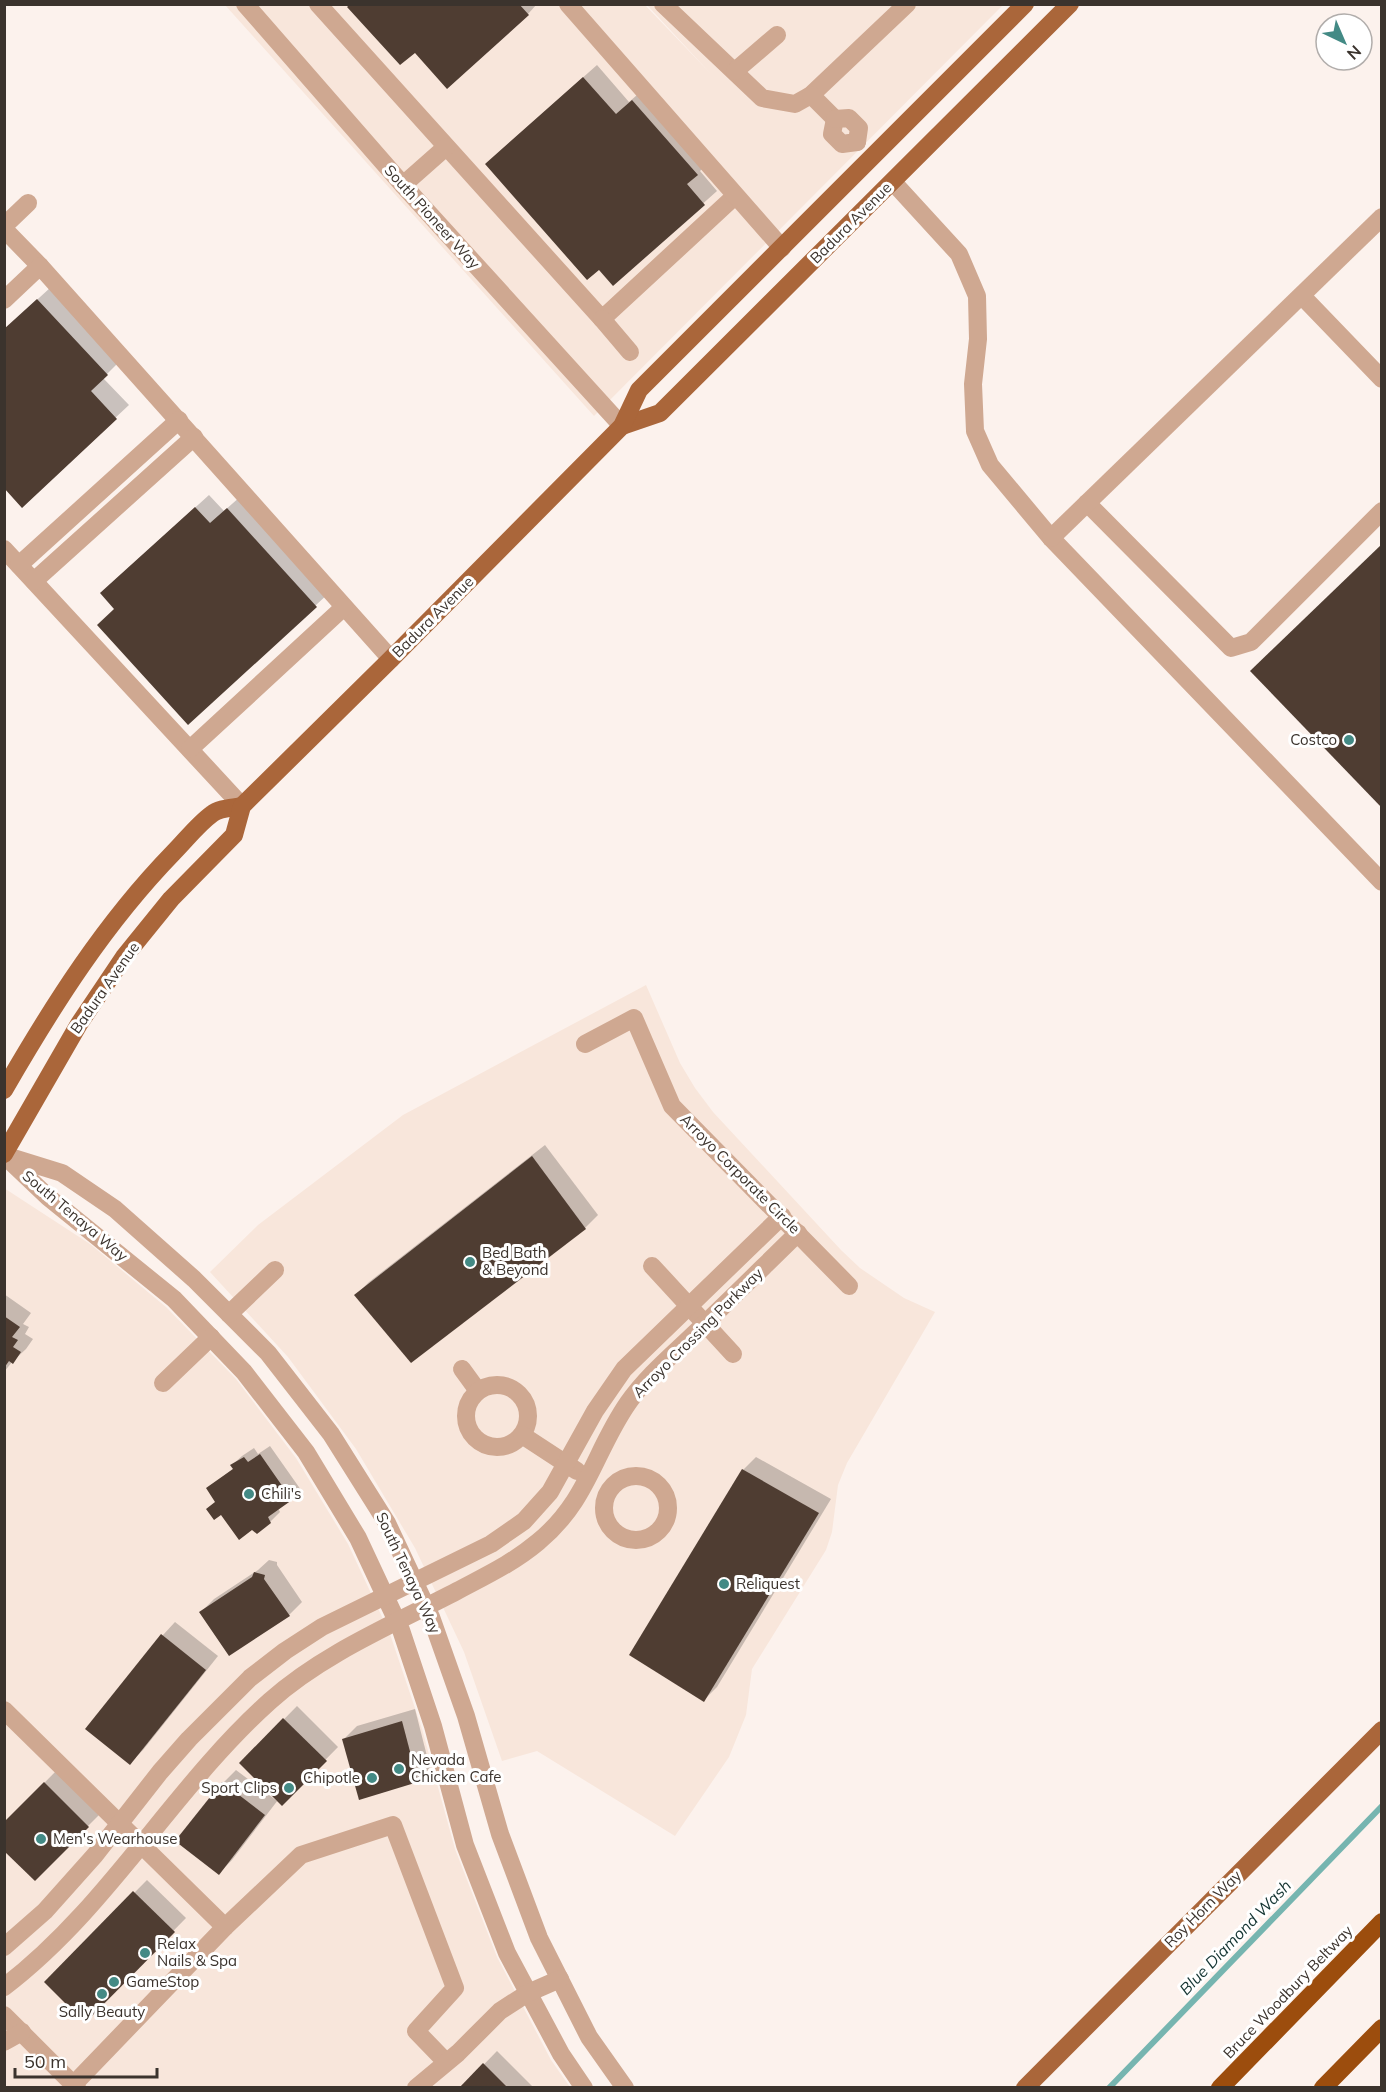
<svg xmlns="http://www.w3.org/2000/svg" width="1386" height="2092" font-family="Mulish,sans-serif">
	<rect width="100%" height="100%" fill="#fcf2ed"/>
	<!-- built -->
	<g fill="#f8e6db">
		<polygon points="225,5 645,5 711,74 647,5 1003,5 594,416"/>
		<polygon points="646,985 680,1063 695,1088 713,1112 841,1250 860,1268 904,1298 935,1312 847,1463 838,1485 832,1532 826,1550 752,1669 746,1715 729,1757 675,1836 537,1751 502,1761 464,1652 415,1548 356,1449 288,1357 210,1272 258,1225 403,1115"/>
		<polygon points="4,1188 90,1244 166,1307 236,1379 296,1458 348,1544 390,1634 422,1729 455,1849 497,1957 551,2060 570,2087 5,2087"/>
	</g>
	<!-- shadow -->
	<g fill="#0003">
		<polygon points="352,4 537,4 528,14 415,50"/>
		<polygon points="597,65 629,102 645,88 710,161 700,171 717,191 613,284 500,151"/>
		<polygon points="51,287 120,361 103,378 129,405 22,505 4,330"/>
		<polygon points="209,495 224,511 241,496 329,593 188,723 116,608 115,580"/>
		<polygon points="545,1145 598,1215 585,1228 356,1295 369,1282"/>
		<polygon points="4,1294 31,1313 23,1324 29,1327 25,1334 33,1339 26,1349 12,1362 4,1372"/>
		<polygon points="270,1446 301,1490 278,1508 280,1512 270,1522 216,1501 208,1488 234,1468 232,1465 242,1456 254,1448 258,1454"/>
		<polygon points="756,1457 831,1499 717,1687 704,1700 743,1470"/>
		<polygon points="269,1560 277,1562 277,1565 302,1602 289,1615 201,1612 214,1599 258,1570"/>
		<polygon points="175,1622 218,1656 143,1750 130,1763 87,1729 163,1635"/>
		<polygon points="297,1706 338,1747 282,1804 278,1800 232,1860 219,1873 178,1841 223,1783 236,1770 277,1801 278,1800 241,1763"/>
		<polygon points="415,1709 430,1768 417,1781 344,1739 357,1726"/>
		<polygon points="57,1770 101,1813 35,1879 4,1824"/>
		<polygon points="147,1880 186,1918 85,2021 46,1982"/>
		<polygon points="497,2051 534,2088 461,2088"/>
	</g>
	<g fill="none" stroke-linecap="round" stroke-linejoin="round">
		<!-- stream -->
		<polyline stroke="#76b5b0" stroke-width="6" points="1109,2088 1382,1806"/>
	</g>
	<!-- building -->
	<g fill="#4f3d32">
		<polygon points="350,4 519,4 529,15 447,89 415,53 400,65 347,7"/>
		<polygon points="583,77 616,114 632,100 698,175 687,184 705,205 613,286 599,270 587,280 485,164"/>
		<polygon points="37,299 108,375 91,391 117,419 22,508 4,488 4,329"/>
		<polygon points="195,507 210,523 227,508 317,607 188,725 97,625 114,609 100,593"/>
		<polygon points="1382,544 1382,808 1250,671"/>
		<polygon points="532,1156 586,1229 411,1363 354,1295"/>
		<polygon points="4,1316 20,1327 12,1337 18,1340 13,1347 21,1352 13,1364 9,1361 4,1368"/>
		<polygon points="260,1454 292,1500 268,1517 271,1523 257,1534 252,1530 239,1540 221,1515 214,1520 206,1509 215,1502 206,1488 233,1469 230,1465 244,1457 248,1462"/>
		<polygon points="742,1469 819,1513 704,1702 629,1655"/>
		<polygon points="254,1572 265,1575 264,1579 290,1616 229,1656 199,1612 252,1577"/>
		<polygon points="161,1634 206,1670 130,1765 85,1729"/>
		<polygon points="283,1718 327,1761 282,1806 239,1763"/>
		<polygon points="402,1721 418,1782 359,1800 342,1739"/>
		<polygon points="44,1782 89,1827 35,1881 4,1851 4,1822"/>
		<polygon points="222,1782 265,1815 219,1875 175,1841"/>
		<polygon points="133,1891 175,1932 85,2023 44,1982"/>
		<polygon points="483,2063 508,2088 459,2088"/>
	</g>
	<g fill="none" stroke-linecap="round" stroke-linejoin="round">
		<!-- minor -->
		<g stroke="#cfa891" stroke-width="18">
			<polyline points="245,4 403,185 622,426"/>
			<polyline points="318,4 602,319 735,196"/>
			<polyline points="568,4 782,248"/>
			<polyline points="663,4 762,98 795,104 811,95 907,4"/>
			<polyline points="735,71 777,35"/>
			<polyline points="811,95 835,119"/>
			<polyline points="835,119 832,134 842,144 857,142"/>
			<polyline points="835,119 849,118 859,128 857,142"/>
			<polyline points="893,182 959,254 977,296 978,339 973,384 975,431 990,465 1051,538 1382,882"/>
			<polyline points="403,185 446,147"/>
			<polyline points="4,226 28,203"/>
			<polyline points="4,229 40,266"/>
			<polyline points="1302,296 1382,379"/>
			<polyline points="4,300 40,266 391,659"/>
			<polyline points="602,319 630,352"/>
			<polyline points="1087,503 1231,648 1251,642 1382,511"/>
			<polyline points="1051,538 1382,217"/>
			<polyline points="4,549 242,806"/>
			<polyline points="19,565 179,420"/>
			<polyline points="34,581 194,437"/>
			<polyline points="190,749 344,607"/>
			<polyline points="585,1044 634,1018 672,1106 849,1286"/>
			<polyline points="4,1155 62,1173 115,1209 194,1279 268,1353 331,1434 387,1523 431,1617 466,1716 500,1834 539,1938 589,2037 625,2088"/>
			<polyline points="8,1159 48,1197 174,1299 244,1372 306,1452 358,1538 401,1630 433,1726 465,1845 507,1953 561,2054 584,2088"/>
			<polyline points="652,1266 733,1354"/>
			<polyline points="229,1314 275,1270"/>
			<polyline points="462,1369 478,1391"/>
			<polyline points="163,1383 211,1337"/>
			<circle cx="497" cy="1416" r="31"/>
			<polyline points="522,1435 577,1471"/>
			<circle cx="636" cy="1508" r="32"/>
			<polyline points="4,1710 225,1927 301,1855 393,1825 455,1988 416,2031 446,2062"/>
			<polyline points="4,1947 45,1911 95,1855 160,1772 189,1739 250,1678 285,1651 322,1627 491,1544 524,1521 550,1492 595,1411 624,1369 782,1216"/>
			<path d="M4 1987C108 1908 173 1788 270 1701 322 1654 394 1624 457 1591 485 1576 513 1563 538 1542 588 1501 594 1452 628 1403 646 1377 671 1356 694 1334 729 1301 763 1267 798 1233"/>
			<polyline points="4,2015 77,2088"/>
			<polyline points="4,2042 22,2032"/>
			<polyline points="74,2084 225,1927"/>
			<polyline points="416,2088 458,2053 500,2011 528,1993 560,1979"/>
		</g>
		<!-- major -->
		<g stroke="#aa663a" stroke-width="18">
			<polyline points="622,426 660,413 1070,4"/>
			<path d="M4 1090C53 1005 105 923 173 853 186 840 198 824 212 814 219 808 233 808 242 806"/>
			<polyline points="4,1154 79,1024 124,957 171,899 234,835 242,806 391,659 622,426 639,390 1025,4"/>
			<polyline points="1025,2088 1382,1730"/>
		</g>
		<!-- highway -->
		<g stroke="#9c4d0d" stroke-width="18">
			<polyline points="1220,2088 1382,1922"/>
			<polyline points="1323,2088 1382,2028"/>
		</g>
	</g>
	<!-- markers -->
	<g fill="#438a85" stroke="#fff" stroke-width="2">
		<circle cx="1349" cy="740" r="6"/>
		<circle cx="470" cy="1262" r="6"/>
		<circle cx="249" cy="1494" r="6"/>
		<circle cx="724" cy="1584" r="6"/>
		<circle cx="399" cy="1769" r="6"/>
		<circle cx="372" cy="1778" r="6"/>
		<circle cx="289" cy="1788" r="6"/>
		<circle cx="41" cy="1839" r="6"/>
		<circle cx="145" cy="1953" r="6"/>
		<circle cx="114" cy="1982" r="6"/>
		<circle cx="102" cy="1994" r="6"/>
	</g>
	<g text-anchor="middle" stroke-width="6" stroke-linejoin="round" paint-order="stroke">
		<!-- street labels -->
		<g font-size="15" fill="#3b332d" stroke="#fff">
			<text transform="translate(432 217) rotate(48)" y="5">South Pioneer Way</text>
			<text transform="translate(851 223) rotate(-45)" y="5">Badura Avenue</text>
			<text transform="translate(433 617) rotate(-45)" y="5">Badura Avenue</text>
			<text transform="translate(105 988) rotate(-55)" y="5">Badura Avenue</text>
			<text transform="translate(740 1174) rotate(45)" y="5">Arroyo Corporate Circle</text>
			<text transform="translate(75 1216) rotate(40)" y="5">South Tenaya Way</text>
			<text transform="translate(698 1333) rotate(-45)" y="5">Arroyo Crossing Parkway</text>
			<text transform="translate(408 1573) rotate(65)" y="5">South Tenaya Way</text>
			<text transform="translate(1203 1909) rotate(-45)" y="5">Roy Horn Way</text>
			<text transform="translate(1288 1992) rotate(-46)" y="5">Bruce Woodbury Beltway</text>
		</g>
		<!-- poi labels -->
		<g font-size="15" fill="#3b332d" stroke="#fff" text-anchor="start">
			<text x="1337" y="745" text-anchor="end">Costco</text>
			<text x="482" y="1258">Bed Bath<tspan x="482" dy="17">&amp; Beyond</tspan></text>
			<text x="261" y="1499">Chili's</text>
			<text x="736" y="1589">Reliquest</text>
			<text x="411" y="1765">Nevada<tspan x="411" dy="17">Chicken Cafe</tspan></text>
			<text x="360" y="1783" text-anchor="end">Chipotle</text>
			<text x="277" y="1793" text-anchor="end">Sport Clips</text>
			<text x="53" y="1844">Men's Wearhouse</text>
			<text x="157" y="1949">Relax<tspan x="157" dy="17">Nails &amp; Spa</tspan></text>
			<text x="126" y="1987">GameStop</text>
			<text x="102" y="2017" text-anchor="middle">Sally Beauty</text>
		</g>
		<!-- water labels -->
		<g font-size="16" font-style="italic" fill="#133331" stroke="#fff">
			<text transform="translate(1235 1937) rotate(-46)" y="6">Blue Diamond Wash</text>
		</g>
	</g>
	<!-- border -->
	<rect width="1386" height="2092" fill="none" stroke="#3b332d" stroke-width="12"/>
	<!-- north arrow -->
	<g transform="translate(1344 42) rotate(136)"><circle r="28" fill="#ffffff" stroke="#b1adab" stroke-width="1.5"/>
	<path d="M0-4.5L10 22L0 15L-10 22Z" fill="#438a85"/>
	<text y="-9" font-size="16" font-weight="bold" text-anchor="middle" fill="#3b332d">N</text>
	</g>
	<!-- scale -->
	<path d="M15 2068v9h142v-9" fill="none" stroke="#3b332d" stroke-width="3"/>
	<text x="24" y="2068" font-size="18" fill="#3b332d" stroke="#ffffff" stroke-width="4.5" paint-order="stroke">50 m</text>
</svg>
